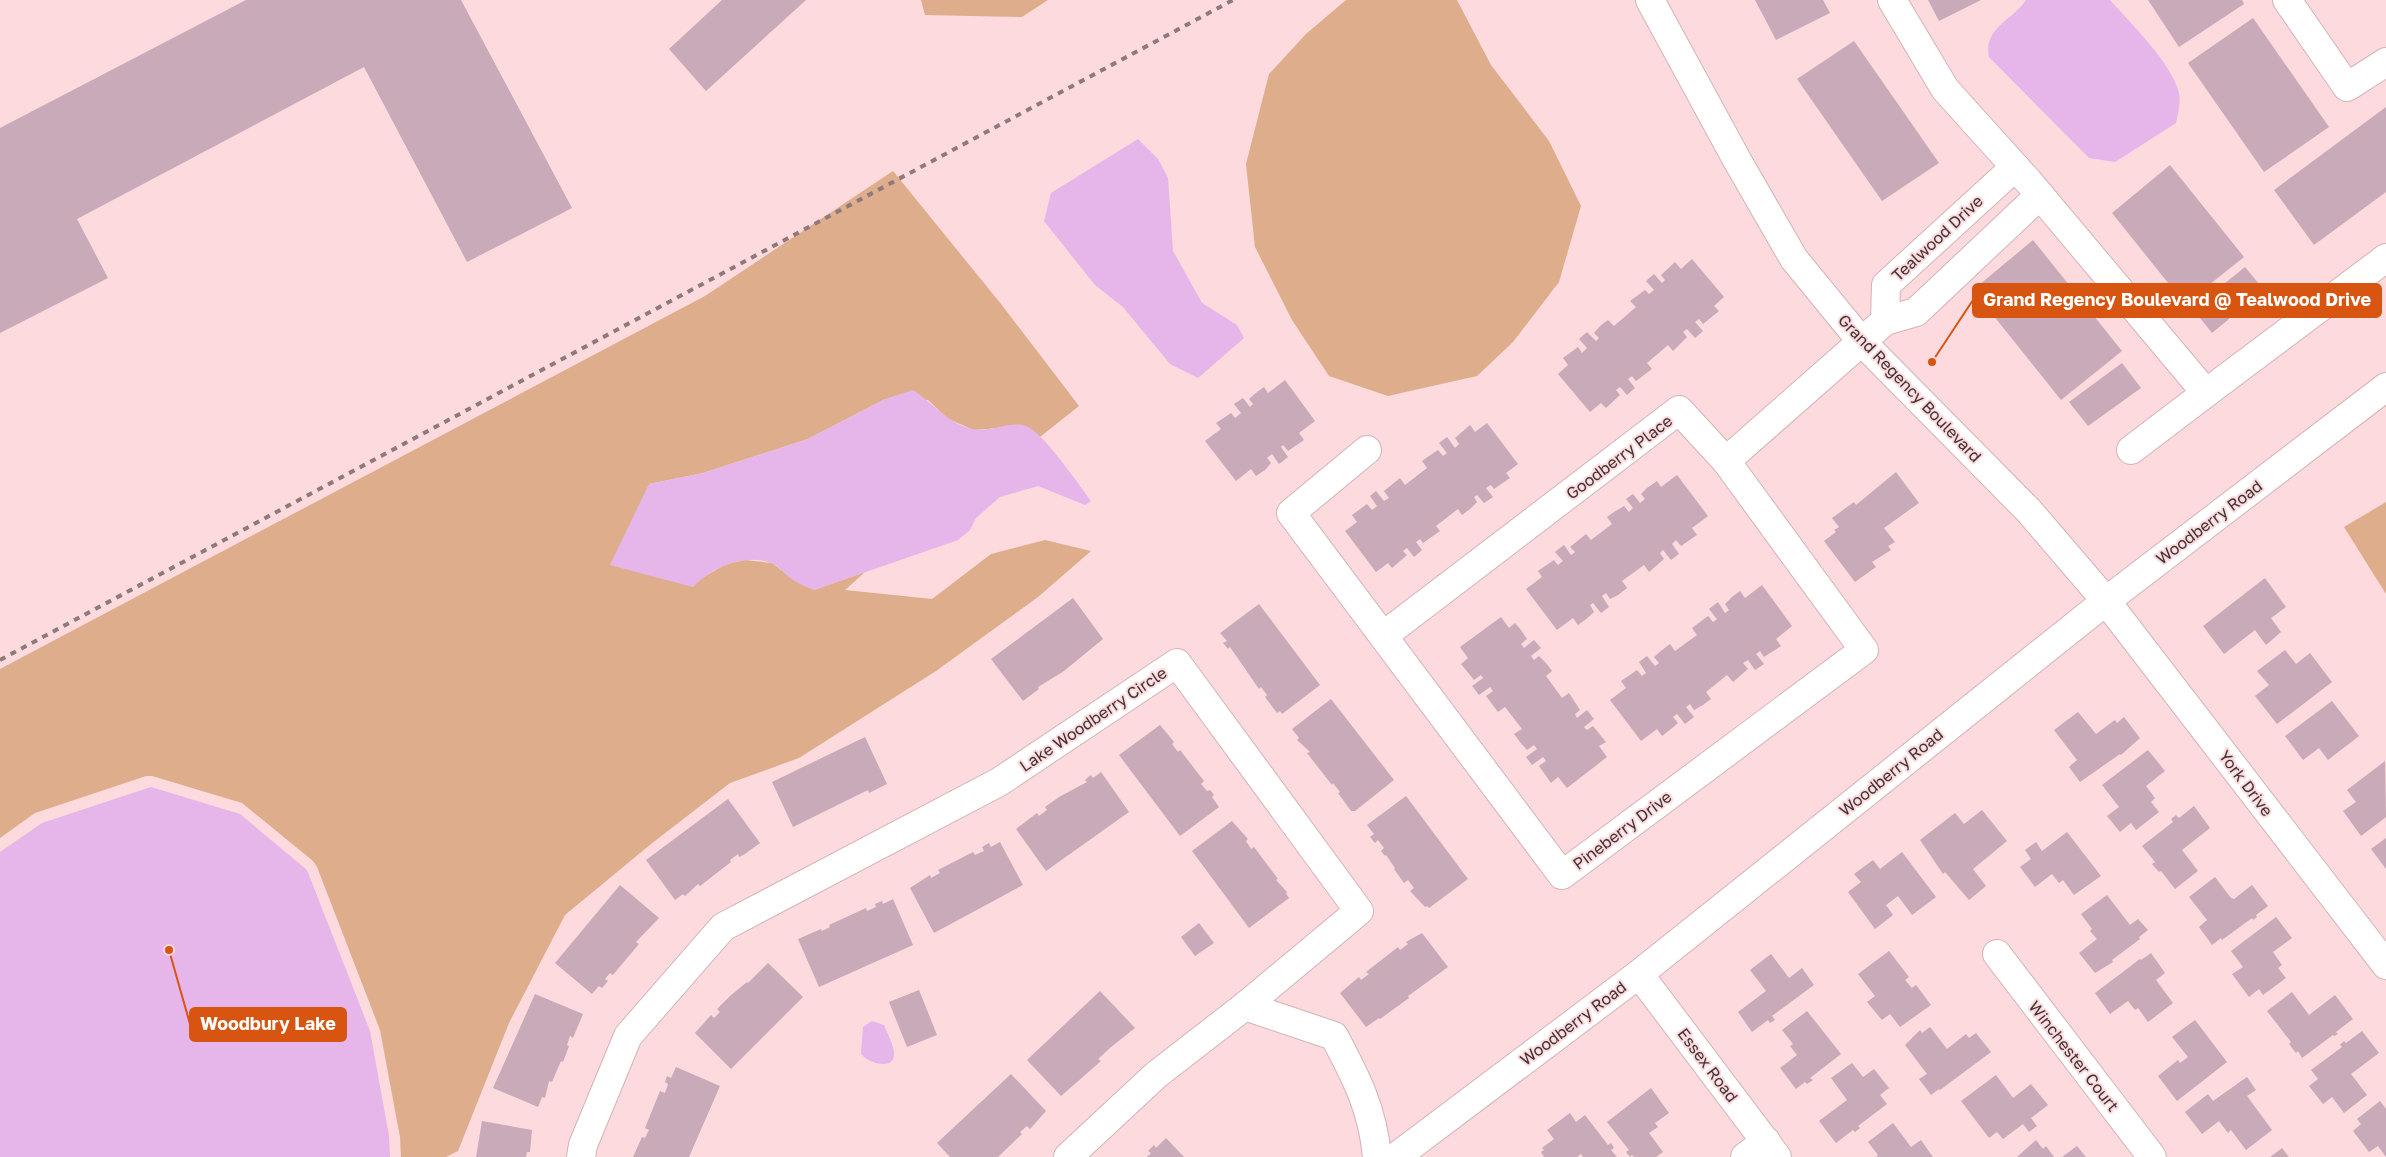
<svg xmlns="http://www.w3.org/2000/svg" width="2386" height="1157" font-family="'Golos Text',sans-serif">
	<rect width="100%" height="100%" fill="#fcdadd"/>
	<!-- green -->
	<g fill="#deae8c">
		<polygon points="921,0 1048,0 1022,17 925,15"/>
		<polygon points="1346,0 1457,0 1491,65 1549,141 1581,206 1559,282 1513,342 1477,376 1388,396 1329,376 1292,320 1255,247 1246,164 1269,74 1306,34"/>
		<polygon points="893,171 1001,304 1079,406 1040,437 1025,426 974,430 948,419 928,400 885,399 808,439 703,473 649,484 702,578 726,564 745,560 772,563 794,580 814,590 865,572 845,590 932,599 991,554 1045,540 1091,551 1038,597 936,671 799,758 730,783 651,844 565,915 509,1023 458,1151 446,1157 401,1157 400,1137 380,1030 317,867 313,861 242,803 152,776 146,776 35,813 0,838 0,669 705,296"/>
		<polygon points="2386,502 2386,594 2344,527"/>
	</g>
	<!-- water -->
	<g fill="#e6b5e9">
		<path d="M2026 0H2110C2131 24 2171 62 2179 93 2181 103 2178 113 2176 123L2115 162 2089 158 1989 57C1983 28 2013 20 2026 0Z"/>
		<polygon points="1138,139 1158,159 1168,178 1173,251 1202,303 1237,325 1244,338 1198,378 1170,364 1123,307 1095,285 1044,221 1051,193"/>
		<path d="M913 390C933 403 948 424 973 429 989 433 1010 420 1026 426 1044 433 1078 484 1091 501L1085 505 1038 486 1000 497 976 518 970 530 958 540 814 590C807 587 799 584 793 580 786 575 779 566 771 563 744 553 711 568 693 587L610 565 649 484 703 473 808 439 885 399Z"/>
		<polygon points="151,787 240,814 307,870 370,1031 389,1136 390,1157 0,1157 0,852 42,823"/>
		<path d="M872 1021 884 1025C887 1033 893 1044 894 1052 896 1072 868 1063 861 1054L863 1027Z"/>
	</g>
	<!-- building -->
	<g fill="#c8aab8">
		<polygon points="246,0 461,0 572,208 467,262 364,67 77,219 108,278 0,333 0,128"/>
		<polygon points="722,0 806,0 706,91 669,49"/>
		<polygon points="1755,0 1823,0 1830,13 1776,40"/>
		<polygon points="1928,0 1981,0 1939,21"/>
		<polygon points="2148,0 2242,0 2244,4 2179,47"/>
		<polygon points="2253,18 2329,127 2264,172 2188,63"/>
		<polygon points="1854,41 1939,163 1882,201 1797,79"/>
		<polygon points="2386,107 2386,192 2314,245 2274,190"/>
		<polygon points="2170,165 2244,257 2185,304 2112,213"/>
		<polygon points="2033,240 2122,351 2061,400 1973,290"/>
		<polygon points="1692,259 1724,297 1714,306 1719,311 1703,324 1699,319 1695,322 1703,331 1695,338 1687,329 1683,332 1687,337 1673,351 1668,345 1647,363 1652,369 1636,381 1632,376 1628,379 1635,388 1627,395 1620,387 1616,390 1620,395 1606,408 1601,403 1590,412 1558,374 1568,365 1563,358 1578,347 1582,353 1587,348 1579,339 1587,332 1596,341 1599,338 1594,333 1601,325 1608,320 1614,326 1636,307 1630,301 1645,290 1649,294 1654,290 1646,281 1654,274 1662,283 1665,280 1661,275 1675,262 1681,269"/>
		<polygon points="2245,267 2264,290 2212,333 2193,309"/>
		<polygon points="2122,363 2141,388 2088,426 2069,402"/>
		<polygon points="1285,380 1315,421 1299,433 1304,440 1288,451 1283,445 1281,447 1288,457 1279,464 1272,454 1267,458 1271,463 1265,470 1256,476 1251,469 1236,481 1205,441 1221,429 1216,423 1231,413 1235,418 1241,413 1234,404 1243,398 1250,407 1253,404 1249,399 1257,392 1264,387 1268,393"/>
		<polygon points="1487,423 1518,464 1506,473 1510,478 1494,489 1491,485 1486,488 1493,497 1484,503 1477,495 1474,497 1477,502 1470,509 1462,515 1458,509 1436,526 1440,531 1423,543 1420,539 1416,542 1422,550 1414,557 1407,548 1403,551 1407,555 1392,568 1388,563 1376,572 1345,531 1357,522 1352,515 1367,504 1372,510 1377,506 1370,496 1376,491 1384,501 1389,498 1384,491 1400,478 1405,485 1427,468 1422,461 1429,456 1438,450 1443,456 1447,453 1439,443 1447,437 1455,448 1459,444 1455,438 1470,425 1475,432"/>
		<polygon points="1896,472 1919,503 1884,528 1895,542 1888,546 1891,550 1872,562 1876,567 1855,582 1824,541 1836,532 1834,530 1839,527 1832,518 1854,502 1856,505"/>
		<polygon points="1677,475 1708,516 1692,528 1697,535 1681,546 1676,540 1672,544 1679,554 1671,560 1663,550 1660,553 1664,559 1656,566 1649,572 1644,565 1622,581 1627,588 1618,595 1610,599 1606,593 1602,596 1609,607 1601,613 1593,603 1590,605 1594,612 1585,620 1578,625 1573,618 1557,630 1526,589 1542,577 1538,571 1554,560 1558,565 1563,561 1555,552 1564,545 1571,555 1575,552 1570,547 1586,534 1591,540 1612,524 1607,517 1614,512 1624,506 1629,512 1633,508 1626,499 1633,494 1640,503 1645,499 1641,494 1647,488 1657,481 1661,487"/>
		<polygon points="2265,578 2286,607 2271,618 2281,632 2266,645 2255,630 2224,654 2203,626"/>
		<polygon points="1762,585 1792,626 1776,639 1781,646 1764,657 1760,651 1756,654 1764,664 1755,670 1748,660 1743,663 1748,669 1733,682 1727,675 1706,692 1711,699 1703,705 1694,710 1690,704 1686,707 1694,717 1685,724 1677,714 1673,717 1678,723 1671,729 1662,736 1657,729 1641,741 1610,700 1626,688 1621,681 1637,670 1642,676 1646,673 1639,662 1647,656 1655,666 1659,663 1654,657 1662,650 1670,644 1675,651 1697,635 1692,628 1708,616 1713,622 1717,619 1709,609 1718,602 1725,613 1729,610 1725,604 1732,597 1740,591 1745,598"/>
		<polygon points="1073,598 1103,639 1064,671 1038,687 1039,689 1023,701 991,659"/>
		<polygon points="1259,604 1320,685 1282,714 1280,711 1277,713 1265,697 1267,695 1261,687 1259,689 1230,647 1228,649 1223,643 1227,641 1220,633"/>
		<polygon points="1501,617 1509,628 1515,623 1521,630 1527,639 1521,644 1524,648 1534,640 1541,648 1531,656 1534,660 1539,656 1546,663 1552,671 1546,676 1562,698 1569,693 1580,710 1575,714 1577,718 1587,710 1594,719 1584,727 1587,730 1593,726 1606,742 1599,746 1607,757 1567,788 1558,777 1551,783 1539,766 1546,761 1543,757 1532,765 1526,757 1537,749 1534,745 1527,750 1520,742 1514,734 1522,729 1505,707 1498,712 1486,696 1493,691 1490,687 1479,695 1472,686 1483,678 1481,675 1474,680 1461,664 1468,658 1460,647"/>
		<polygon points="2285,650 2296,664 2310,653 2332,682 2277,724 2255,696 2269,685 2257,671"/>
		<polygon points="1331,699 1394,780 1355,811 1351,811 1338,793 1340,792 1333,783 1332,785 1307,753 1310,752 1297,740 1299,738 1292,729"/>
		<polygon points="2332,701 2359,736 2328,760 2319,748 2303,760 2285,736"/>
		<polygon points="2078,712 2096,734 2115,720 2117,723 2124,717 2140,738 2121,755 2120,754 2080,782 2069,767 2077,760 2054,730"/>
		<polygon points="1160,725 1174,742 1172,744 1178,752 1180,750 1204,781 1201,784 1207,791 1210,790 1214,795 1212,797 1219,807 1180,836 1119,755"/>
		<polygon points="865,737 887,784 869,793 868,790 793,827 772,782"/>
		<polygon points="2148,750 2165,771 2146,786 2155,798 2151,802 2159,812 2136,830 2131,823 2120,832 2107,816 2119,807 2102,785"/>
		<polygon points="2385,761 2386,817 2361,836 2343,811 2356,802 2347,790"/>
		<polygon points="1101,772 1129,812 1046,871 1016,829 1037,813 1039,816 1047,810 1045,807 1059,797 1087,782 1085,780 1091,775 1093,778"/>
		<polygon points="1406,796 1468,879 1429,908 1427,906 1425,907 1410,891 1414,888 1408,880 1404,883 1394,869 1395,868 1386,855 1385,856 1381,851 1384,848 1378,840 1375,843 1370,837 1374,834 1367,825"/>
		<polygon points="728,799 760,843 745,854 739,857 738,854 730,860 731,862 718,872 700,886 698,884 685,896 683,894 675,900 646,860"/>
		<polygon points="2194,806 2210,828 2182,850 2198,871 2175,889 2161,871 2159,872 2152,864 2155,862 2142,846 2173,822 2171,819 2176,815 2179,818"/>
		<polygon points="1982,810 2007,841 1973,869 1986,886 1969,900 1945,872 1943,874 1920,840 1955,813 1964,824"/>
		<polygon points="1232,821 1248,839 1246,841 1251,849 1254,847 1278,879 1276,880 1287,892 1286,893 1289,898 1249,928 1192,851"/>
		<polygon points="2067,832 2101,876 2074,895 2063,880 2059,883 2052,874 2035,887 2020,867 2031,859 2025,850 2036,842 2042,851"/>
		<polygon points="2386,838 2386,869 2371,849"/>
		<polygon points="1000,842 1023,885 934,933 910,888 930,875 931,878 940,873 938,870 973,852 975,855 984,851 982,847 989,843 991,847"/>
		<polygon points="1902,852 1936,897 1912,915 1898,896 1886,905 1893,915 1875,929 1848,892 1861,882 1854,874 1873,860 1880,869"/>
		<polygon points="2215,877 2231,898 2234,899 2252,885 2268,906 2256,915 2257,917 2253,920 2252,918 2222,940 2221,938 2212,945 2199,927 2207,920 2189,897"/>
		<polygon points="620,885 659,918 636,942 639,944 617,970 613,975 610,973 605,979 608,981 602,988 599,986 592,994 555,963"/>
		<polygon points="2107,895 2130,925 2138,919 2148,930 2139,937 2140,939 2112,960 2113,962 2095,973 2079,953 2097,939 2090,931 2092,929 2081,914"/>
		<polygon points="893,899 913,945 819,987 798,939 821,929 822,931 830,927 829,925 866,908 867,911 876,907 875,904 882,901 883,904"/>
		<polygon points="2276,917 2292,938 2273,952 2282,965 2278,968 2286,978 2263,995 2259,989 2249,997 2232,974 2243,967 2231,951"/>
		<polygon points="1199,923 1214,943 1195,956 1181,937"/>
		<polygon points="1422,933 1448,967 1408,996 1409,998 1380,1019 1379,1018 1366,1027 1340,993 1359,977 1361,980 1369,974 1366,972 1398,947 1400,950 1408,944 1406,942"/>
		<polygon points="1889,951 1909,977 1905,980 1912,988 1916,985 1931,1005 1900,1027 1890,1014 1882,1020 1867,1002 1875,996 1858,974"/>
		<polygon points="2151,953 2165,973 2156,980 2173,1003 2148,1022 2138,1008 2135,1010 2128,1001 2110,1014 2095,993 2140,959 2141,960"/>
		<polygon points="1771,954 1789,978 1802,968 1814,985 1772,1016 1775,1020 1770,1023 1768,1020 1752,1032 1738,1012 1766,991 1750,970"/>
		<polygon points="768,963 803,997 731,1069 695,1033 711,1015 714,1018 720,1012 717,1009 730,996 747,982 748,983"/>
		<polygon points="919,990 937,1035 907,1047 889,1002"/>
		<polygon points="1100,991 1135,1028 1111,1047 1098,1059 1101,1061 1061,1096 1027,1060"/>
		<polygon points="2292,992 2309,1015 2335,995 2353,1019 2336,1032 2338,1034 2334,1036 2333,1035 2302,1058 2298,1051 2296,1053 2289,1044 2291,1042 2267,1011"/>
		<polygon points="535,994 583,1014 573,1038 570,1036 567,1045 569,1046 563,1062 561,1061 552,1082 549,1081 545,1098 542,1097 538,1107 493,1088"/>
		<polygon points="1807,1011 1841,1054 1810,1078 1813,1080 1807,1084 1805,1082 1796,1089 1780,1068 1797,1055 1790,1046 1793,1044 1782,1030"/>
		<polygon points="2195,1020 2227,1062 2177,1101 2158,1076 2178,1060 2180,1063 2188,1057 2172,1037"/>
		<polygon points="1930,1027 1947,1049 1966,1034 1969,1038 1976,1033 1991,1052 1940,1090 1939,1089 1931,1095 1919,1079 1927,1074 1905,1045 1920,1030 1922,1033"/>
		<polygon points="2362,1031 2379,1053 2351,1074 2367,1095 2344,1113 2332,1097 2323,1104 2309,1086 2318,1079 2311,1070 2342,1047 2340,1045 2344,1041 2346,1043"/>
		<polygon points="1852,1063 1863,1077 1874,1069 1889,1088 1880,1095 1887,1104 1858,1126 1860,1128 1855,1132 1853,1130 1836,1143 1819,1121 1847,1100 1831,1078"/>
		<polygon points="676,1067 720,1086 689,1157 633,1157 642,1137 645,1138 649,1130 645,1128 660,1091 665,1093 668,1084 665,1082 667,1076 671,1078"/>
		<polygon points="1011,1074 1046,1111 1030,1129 1027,1126 1020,1132 1022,1134 998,1157 950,1157 937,1143"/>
		<polygon points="1996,1075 2013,1098 2031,1084 2048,1105 2031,1118 2037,1126 2029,1132 2023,1124 2003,1139 1997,1132 1989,1138 1961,1101"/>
		<polygon points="2247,1077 2256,1090 2247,1096 2272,1130 2246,1150 2231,1130 2228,1133 2219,1121 2202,1134 2185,1112 2208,1094 2213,1101"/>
		<polygon points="1651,1088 1669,1113 1655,1123 1658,1127 1649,1133 1663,1152 1656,1157 1634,1157 1632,1155 1630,1157 1626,1152 1629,1150 1607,1122"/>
		<polygon points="2380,1101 2386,1109 2386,1157 2378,1146 2369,1152 2353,1131 2361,1124 2357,1119"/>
		<polygon points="1570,1113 1576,1122 1585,1115 1608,1145 1611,1143 1614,1148 1611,1150 1617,1157 1583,1157 1581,1154 1577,1157 1544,1157 1541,1152 1544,1150 1542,1148 1554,1139 1547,1130"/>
		<polygon points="482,1121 532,1130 530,1152 527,1152 526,1157 476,1157"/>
		<polygon points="1893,1123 1911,1147 1921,1140 1933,1157 1876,1157 1878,1155 1868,1142"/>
		<polygon points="1166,1138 1184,1157 1147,1157 1151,1153 1148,1151 1154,1145 1156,1148"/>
		<polygon points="2036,1140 2043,1149 2046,1146 2054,1157 2017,1157"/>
		<polygon points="2077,1146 2086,1157 2062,1157"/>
		<polygon points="2282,1148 2289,1157 2270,1157"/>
	</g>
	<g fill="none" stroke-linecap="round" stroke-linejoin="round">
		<defs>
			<g id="minor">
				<polyline points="1892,0 1945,89 2028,181 2206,393 2386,258"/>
				<polyline points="2287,0 2347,87 2386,62"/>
				<polyline points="1885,321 1886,285 2015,167"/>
				<polyline points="1367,450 1291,513 1562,875 1864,650 1726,461 1679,410 1383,636"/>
				<polyline points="2131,450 2206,393"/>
				<polyline points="1726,461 1885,321 1916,312 2040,195"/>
				<polyline points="2106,601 2386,965"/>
				<polyline points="1997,954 2152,1157"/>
				<polyline points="1639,974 1777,1157"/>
				<path d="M1245 1006 1334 1036C1356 1077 1373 1110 1377 1157"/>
				<polyline points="581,1157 583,1145 628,1036 723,927 999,782 1177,663 1359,911 1245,1006 1156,1075 1068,1157"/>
				<polyline points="1745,1157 1766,1141"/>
			</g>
			<g id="tertiary">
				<polyline points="1650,0 1737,160 1794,259 1862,342 2029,511 2106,601"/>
				<polyline points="1396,1157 1639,974 2106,601 2386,387"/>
			</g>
		</defs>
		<!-- minor casing -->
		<use href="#minor" stroke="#d4b3b6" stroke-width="30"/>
		<!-- tertiary casing -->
		<use href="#tertiary" stroke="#d4b3b6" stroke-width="30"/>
		<!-- minor -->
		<use href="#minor" stroke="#fff" stroke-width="28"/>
		<!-- tertiary -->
		<use href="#tertiary" stroke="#fff" stroke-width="28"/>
		<!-- rail -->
		<polyline stroke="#8f797b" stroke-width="4" stroke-dasharray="6 6" stroke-linecap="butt" points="0,660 1233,0"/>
	</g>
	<g text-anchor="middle" stroke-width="4" stroke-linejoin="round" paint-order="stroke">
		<!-- street labels -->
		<g font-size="16" fill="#3e3132" stroke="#fcdadd">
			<text transform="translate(1937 238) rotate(-43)" y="6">Tealwood Drive</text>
			<text transform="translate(1910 388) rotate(46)" y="6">Grand Regency Boulevard</text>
			<text transform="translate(1619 457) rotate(-37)" y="6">Goodberry Place</text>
			<text transform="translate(2209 522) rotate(-37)" y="6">Woodberry Road</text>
			<text transform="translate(1093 719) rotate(-34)" y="6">Lake Woodberry Circle</text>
			<text transform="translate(1891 772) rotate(-39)" y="6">Woodberry Road</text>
			<text transform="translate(2246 783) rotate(53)" y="6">York Drive</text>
			<text transform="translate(1622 830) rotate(-37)" y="6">Pineberry Drive</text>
			<text transform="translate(1573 1023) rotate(-37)" y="6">Woodberry Road</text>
			<text transform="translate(2074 1056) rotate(52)" y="6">Winchester Court</text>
			<text transform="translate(1708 1065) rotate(53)" y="6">Essex Road</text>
		</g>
	</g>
	<!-- callouts -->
	<path fill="none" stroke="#d75510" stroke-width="2" d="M1932 362L1973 300M169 950L190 1024"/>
	<g fill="#d75510" stroke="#fcdadd" stroke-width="2">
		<circle cx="1932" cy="362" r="5"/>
		<circle cx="169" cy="950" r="5"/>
	</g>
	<g fill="#d75510" stroke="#d75510" stroke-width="2">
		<rect x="1973" y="284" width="408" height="33" rx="5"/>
		<rect x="190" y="1008" width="156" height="33" rx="5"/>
	</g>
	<g font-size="18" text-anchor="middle" font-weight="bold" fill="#fff">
		<text x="2177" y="306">Grand Regency Boulevard @ Tealwood Drive</text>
		<text x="268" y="1030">Woodbury Lake</text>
	</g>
</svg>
